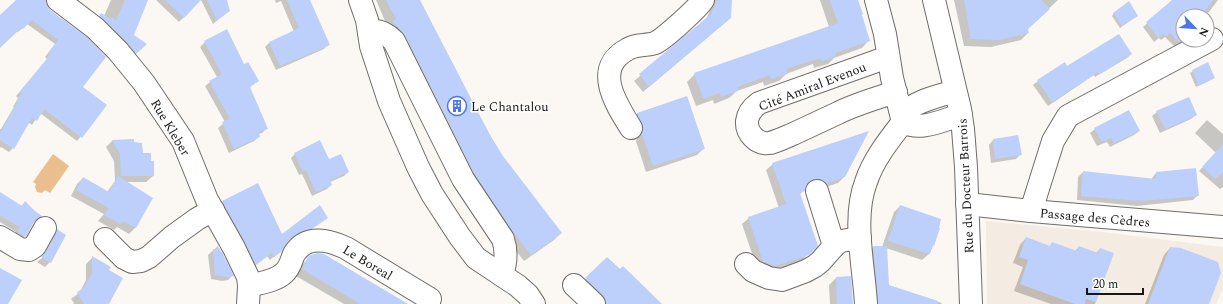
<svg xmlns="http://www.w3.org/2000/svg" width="1223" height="304" font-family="Spectral,serif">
	<rect width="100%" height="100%" fill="#fbf8f4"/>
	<!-- built -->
	<polygon fill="#f4ebe2" points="986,221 1102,232 1223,247 1223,289 1216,304 987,304"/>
	<!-- water -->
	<polygon fill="#ebbe8e" points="53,154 69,166 50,193 45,190 42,193 37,192 35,187 36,184 33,182"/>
	<!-- shadow -->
	<g fill="#0003">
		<polygon points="18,0 45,0 45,5 82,87 106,105 77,141 40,113 32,125 28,122 13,148 9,152 1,147 0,148 0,129 1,129 14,107 13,107 18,98 16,96 47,59 45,57 55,44 27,24 18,32 17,31 0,46 0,17"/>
		<polygon points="111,0 147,0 133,35 142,48 132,57 98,18 101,14 104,16"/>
		<polygon points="156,0 200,0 179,22"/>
		<polygon points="201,0 226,0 229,11 213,24"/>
		<polygon points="275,0 309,0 328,44 324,49 276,70 265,47 269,43 294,32 281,1 276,3"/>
		<polygon points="376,0 410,0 503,157 561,233 554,240 524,261 505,237 388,28"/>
		<polygon points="710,0 731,0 730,18 643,92 634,81 706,20 710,10"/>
		<polygon points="820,0 857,0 861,16 869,40 862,48 834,58 828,64 814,68 813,64 786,74 779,81 764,86 763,82 737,91 729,98 714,104 713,100 696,106 687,82 695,74 829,27"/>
		<polygon points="954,0 1058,0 1027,29 1028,33 1021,40 991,47 964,46"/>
		<polygon points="1174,0 1218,0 1206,16 1183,16 1183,40 1185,40 1184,41 1174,46 1165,37 1161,40 1159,38 1154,42 1143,27"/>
		<polygon points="1114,13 1137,16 1120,28 1112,16"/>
		<polygon points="226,30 244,65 258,81 249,88 267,128 262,133 258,134 259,137 254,141 229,153 218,128 225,122 205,86 217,77 200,47 205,42"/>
		<polygon points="1131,54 1127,58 1095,77 1094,75 1048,106 1033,85 1038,81 1067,67"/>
		<polygon points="1193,71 1214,78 1196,87 1190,73"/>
		<polygon points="687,97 704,148 697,155 646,172 636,141 638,135 631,120 637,114"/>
		<polygon points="1157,112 1196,115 1191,119 1160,133 1152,116"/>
		<polygon points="1207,120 1223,134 1223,187 1220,189 1199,171 1216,153 1195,133"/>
		<polygon points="1095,129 1139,131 1134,135 1110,147 1107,142 1097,146 1090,133"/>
		<polygon points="1018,136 1020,155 1016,159 991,163 989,145 993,140"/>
		<polygon points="133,140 133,143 142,154 153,176 146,182 125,182 151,198 135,228 129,234 117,227 114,230 98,221 104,214 71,196 77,184 83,178 107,192 115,181 114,161 106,147 112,141"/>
		<polygon points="295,154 328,160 348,172 344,176 330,182 331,185 327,189 312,196 302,174 299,175 291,158"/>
		<polygon points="773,164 844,177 838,183 820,189 814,185 806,185 804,190 799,195 817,245 801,261 768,272 757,268 742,224 749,218 779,208 766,170"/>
		<polygon points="1083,172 1152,179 1152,178 1156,173 1197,196 1193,200 1137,206 1077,200 1078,177"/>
		<polygon points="0,194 21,206 25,202 32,223 25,236 21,240 14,236 16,232 0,222"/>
		<polygon points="222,202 281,235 326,218 308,232 296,235 289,240 281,251 270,260 267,256 252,268 218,206"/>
		<polygon points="900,206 939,229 933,246 929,254 922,260 886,248 888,286 942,303 941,304 871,304 866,254 873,247 882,247 894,212"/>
		<polygon points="57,230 65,236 50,262 45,267 37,262 42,258 52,240 53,234"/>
		<polygon points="1026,238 1049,247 1052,243 1075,251 1079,247 1096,253 1100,249 1113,254 1095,304 1051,304 1014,291 1023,267 1013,263 1020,245"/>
		<polygon points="217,247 222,254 232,276 228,280 222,281 211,279 208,255"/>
		<polygon points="1170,248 1208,304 1145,304 1164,255"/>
		<polygon points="311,256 406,304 344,304 296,276 298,269"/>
		<polygon points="92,258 108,271 107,304 73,304 74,303 71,299 80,292 86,280 86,264"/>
		<polygon points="607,258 661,304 597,304 579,286"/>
		<polygon points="850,277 852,304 830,304 829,285 836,278"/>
	</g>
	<!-- building -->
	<g fill="#bdd0fc">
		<polygon points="16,0 46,0 47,5 50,10 87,37 106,57 83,87 107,105 82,138 44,109 37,121 32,118 14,149 0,140 0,133 17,103 16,102 22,93 20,92 50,55 48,53 58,40 32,20 23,29 21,28 0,48 0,15"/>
		<polygon points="125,0 148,0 134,35 147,44 136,54 127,42 99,16 101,13 111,19 112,17 116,21"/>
		<polygon points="165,0 201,0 184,18"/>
		<polygon points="207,0 227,0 230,11 217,20"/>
		<polygon points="287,0 310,0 330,45 280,66 269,42 299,28"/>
		<polygon points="386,0 420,0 491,137 503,156 562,233 531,255 512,230 474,173 405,35 397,27 393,21 396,19"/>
		<polygon points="717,0 732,0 731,18 649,87 639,74 711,14"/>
		<polygon points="830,0 858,0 863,14 862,15 870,41 835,53 836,56 829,59 822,61 820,58 786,69 788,74 780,76 771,79 770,75 737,87 738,91 721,97 720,93 703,99 694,73 838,23"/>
		<polygon points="964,0 1041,0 1050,9 1028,29 1029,33 999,40 970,39 970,33"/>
		<polygon points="1172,0 1213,0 1202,15 1203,16 1183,16 1184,40 1179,42 1170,33 1166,37 1163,34 1158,38 1146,22"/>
		<polygon points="1129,1 1138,16 1122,26 1113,13"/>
		<polygon points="227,29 244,64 248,62 259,81 250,87 268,129 259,132 260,137 234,149 222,122 230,119 209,81 222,74 204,41"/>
		<polygon points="1119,34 1132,54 1100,74 1098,72 1052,102 1037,80 1065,62 1067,66"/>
		<polygon points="1208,62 1215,78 1199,86 1192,70"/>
		<polygon points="687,96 705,149 653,166 642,134 643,127 637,113"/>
		<polygon points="1189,97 1197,115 1165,129 1156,111"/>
		<polygon points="1129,110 1140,131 1114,143 1112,138 1102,142 1094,128"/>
		<polygon points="869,131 845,177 827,183 820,179 813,179 808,183 805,191 800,193 818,246 809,255 775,266 763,262 748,217 786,204 772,163"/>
		<polygon points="1018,135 1022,155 995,159 993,139"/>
		<polygon points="134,139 134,142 142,143 143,153 151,153 151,161 154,161 154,176 121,176 120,154 112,140"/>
		<polygon points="320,140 329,159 341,154 349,172 330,180 332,185 316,192 306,170 303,172 294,153"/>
		<polygon points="1223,144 1223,172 1215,179 1202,167"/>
		<polygon points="1196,168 1199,196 1142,201 1081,196 1083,171 1156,179 1156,172"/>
		<polygon points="118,176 153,198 136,228 123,221 120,224 104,215 109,208 76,190 83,177 109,192"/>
		<polygon points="258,183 282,234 320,205 328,218 313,228 298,233 289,240 281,252 274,257 272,253 256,265 245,242 222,201"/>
		<polygon points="0,192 22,206 25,201 35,211 42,216 34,222 26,237 17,232 20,227 0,216"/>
		<polygon points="900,205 941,219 939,228 940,228 934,246 933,245 930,254 888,241"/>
		<polygon points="57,229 66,235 51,263 41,257 46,252 56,234"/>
		<polygon points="1026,237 1050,246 1052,242 1077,251 1079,246 1098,253 1100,248 1114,253 1096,302 1086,299 1085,304 1075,304 1020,284 1028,260 1019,257"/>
		<polygon points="217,245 223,254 234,276 227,277 215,275 213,249 217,249"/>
		<polygon points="873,246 887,246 889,285 938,301 937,304 878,304"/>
		<polygon points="1170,247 1181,248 1218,262 1221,273 1209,304 1148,304"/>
		<polygon points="318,253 324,254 408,304 360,304 302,269 308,257 311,255"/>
		<polygon points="92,256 111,267 109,270 123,278 109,304 84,304 77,292 84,288 92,273"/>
		<polygon points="607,257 620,269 623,266 662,304 606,304 606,300 603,295 585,278"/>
		<polygon points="0,268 22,280 8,304 0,304"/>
		<polygon points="851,276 853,304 837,304 836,277"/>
	</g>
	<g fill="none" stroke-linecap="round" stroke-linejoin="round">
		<defs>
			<g id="minor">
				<polyline points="58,0 95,28 118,51 144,83 183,141 207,200 234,248 248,277 249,286 248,304"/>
				<polyline points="360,0 367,20 371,46 389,101 418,167 432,194 460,237 476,258 518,286 528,295 534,304"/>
				<path d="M369 32C379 29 387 34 394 41L463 179 503 239C507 251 506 263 502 275"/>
				<path d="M888 57 759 103C752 108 748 113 747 121 746 133 757 145 770 143 778 141 786 137 793 134 808 127 823 120 838 113 856 104 876 98 896 92"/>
				<path d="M955 91C943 95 913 101 906 113 905 116 904 119 903 122 921 132 942 120 961 115"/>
				<path d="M631 128C616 104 592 68 628 49 636 44 646 46 655 43 664 39 698 8 703 0"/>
				<polyline points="817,191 834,246"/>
				<polyline points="967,204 1031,211 1223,227"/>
				<polyline points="1031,211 1053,141 1068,116 1212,39"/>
				<polyline points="0,237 20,249 29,250 35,246 45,228"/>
				<polyline points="105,239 124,258 132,262 141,261 149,257 172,237 197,219 213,210"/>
				<polyline points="746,264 753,271 769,278 782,280 806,271 815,266 820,262 836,244 841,241 860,238"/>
				<polyline points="574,285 594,304"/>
				<path d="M249 286C260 283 276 281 284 273 290 268 291 261 294 254 306 234 329 240 346 248L430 299"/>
				<path d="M866 304C864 266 852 218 866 182 873 160 889 140 903 122L892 78 885 34 876 0"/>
			</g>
			<polyline id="major" points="934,0 960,109 963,129 966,167 971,304"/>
		</defs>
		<!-- minor casing -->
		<use href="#minor" stroke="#6f6c69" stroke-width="24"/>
		<!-- major casing -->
		<use href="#major" stroke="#6f6c69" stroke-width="24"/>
		<!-- minor -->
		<use href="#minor" stroke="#fff" stroke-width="22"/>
		<!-- major -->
		<use href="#major" stroke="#fff" stroke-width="22"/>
	</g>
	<!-- icons -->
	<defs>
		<symbol id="building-ring" viewBox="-11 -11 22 22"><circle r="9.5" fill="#fff" stroke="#4f75e8" stroke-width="1.5"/><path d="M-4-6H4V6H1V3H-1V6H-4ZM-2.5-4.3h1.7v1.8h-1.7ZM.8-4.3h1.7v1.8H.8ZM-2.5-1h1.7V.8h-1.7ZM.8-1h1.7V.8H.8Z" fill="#4f75e8"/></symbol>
	</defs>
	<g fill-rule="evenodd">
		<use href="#building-ring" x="446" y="95" width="22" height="22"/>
	</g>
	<g text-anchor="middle" stroke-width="3" stroke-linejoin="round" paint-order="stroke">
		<!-- street labels -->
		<g font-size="13" fill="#181715" stroke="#fff">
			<text transform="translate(812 86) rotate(-21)" y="5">Cité Amiral Evenou</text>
			<text transform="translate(171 127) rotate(59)" y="5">Rue Kleber</text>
			<text transform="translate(965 186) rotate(-93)" y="5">Rue du Docteur Barrois</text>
			<text transform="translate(1095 217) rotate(5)" y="5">Passage des Cèdres</text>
			<text transform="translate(368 262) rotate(31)" y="5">Le Boreal</text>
		</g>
		<!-- poi labels -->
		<g font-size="13" fill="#181715" stroke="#fff" text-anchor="start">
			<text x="471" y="111">Le Chantalou</text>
		</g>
	</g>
	<!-- north arrow -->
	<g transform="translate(1195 28) rotate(115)"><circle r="19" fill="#ffffff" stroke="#a3a2a1"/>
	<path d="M0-3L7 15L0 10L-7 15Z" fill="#4f75e8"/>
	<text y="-6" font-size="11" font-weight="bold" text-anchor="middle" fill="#181715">N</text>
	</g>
	<!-- scale -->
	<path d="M1087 288v6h56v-6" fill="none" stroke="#181715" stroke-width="2"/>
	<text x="1093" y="288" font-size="12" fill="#181715" stroke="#ffffff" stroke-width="3" paint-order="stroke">20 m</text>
</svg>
